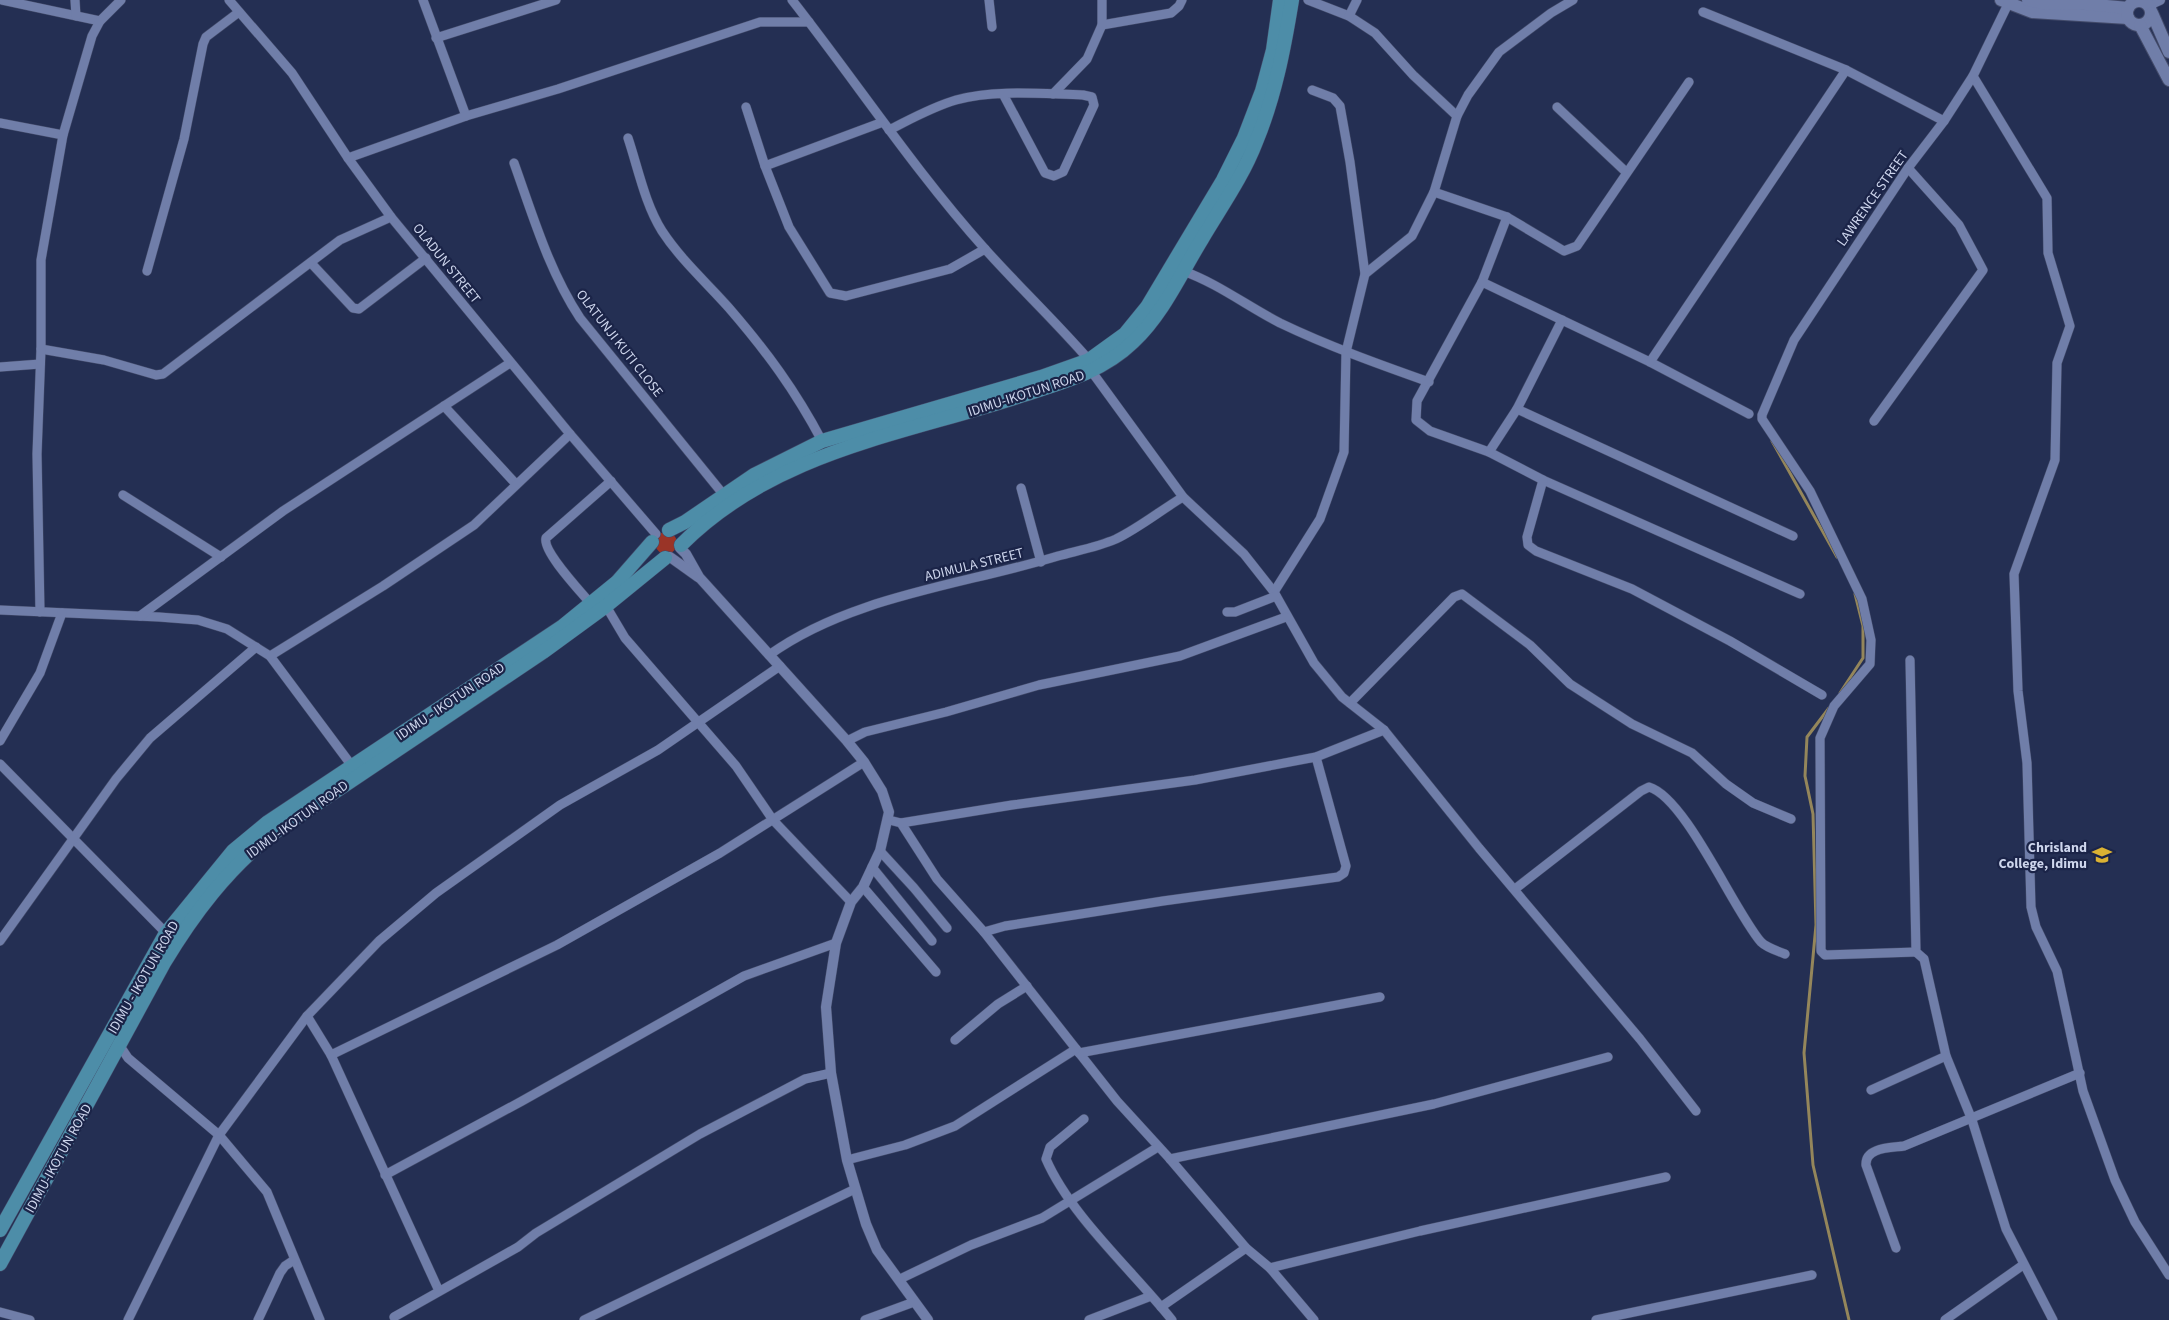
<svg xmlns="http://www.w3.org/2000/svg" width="2169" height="1320" font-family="'Source Sans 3',sans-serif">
	<rect width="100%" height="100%" fill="#242f53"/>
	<!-- green -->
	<circle fill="#9a3427" cx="666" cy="543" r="11"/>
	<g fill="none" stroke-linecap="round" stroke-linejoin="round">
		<!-- stream -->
		<g stroke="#94865b" stroke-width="3">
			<polyline points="1772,441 1837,557"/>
			<polyline points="1840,693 1863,658 1863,626 1855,594"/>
			<polyline points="1829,708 1807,737 1805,776 1813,814 1816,925 1804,1053 1813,1165 1849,1320"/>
		</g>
		<defs>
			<g id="minor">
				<polyline points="2,0 100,21"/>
				<polyline points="75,0 76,16"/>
				<polyline points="229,0 292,73 348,158 391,217 570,434 656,534"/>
				<polyline points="423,0 466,116"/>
				<path d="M792 0C857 83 915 171 985 249 1019 287 1056 322 1089 360"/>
				<polyline points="989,0 992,27"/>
				<polyline points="1308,0 1349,16 1375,33 1413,75 1457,116"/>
				<polyline points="1703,12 1846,70 1944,121"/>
				<polyline points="1349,16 1357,0"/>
				<polyline points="1102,25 1171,13 1179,6 1182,0"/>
				<polyline points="436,38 556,0"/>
				<polyline points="1973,76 2047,198 2048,253 2070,326 2057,363 2055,460 2014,574 2018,691 2027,763 2031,907 2036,927 2057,971 2083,1091 2115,1180 2135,1222 2169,1275"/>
				<polyline points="1053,94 1087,59 1102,25 1102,0"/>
				<polyline points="746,107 765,166 789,227 830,293 846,296 950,269 985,249"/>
				<polyline points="1557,107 1626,172"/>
				<polyline points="0,123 63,135"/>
				<path d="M889 130C911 119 932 107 956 100 996 89 1042 94 1083 95L1092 97 1094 105 1063 172 1054 176 1045 173 1003 94"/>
				<path d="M628 138C638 168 645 204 662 231 681 260 706 282 729 308 767 352 795 390 822 441"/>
				<polyline points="348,158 466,116 558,89 760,22 809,22"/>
				<path d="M514 163C533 216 549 271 580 318L723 494"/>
				<polyline points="765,166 883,122"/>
				<polyline points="1434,192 1507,217 1564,251 1577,246 1689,82"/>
				<polyline points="1507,217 1482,282 1417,401 1416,420 1430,431 1489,452 1543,480 1800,594"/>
				<polyline points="311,263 353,308 359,309 426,258"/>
				<polyline points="147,271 184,139 203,44 206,37 239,12"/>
				<path d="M1183 271C1217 283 1247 306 1280 323 1328 346 1378 364 1429 382"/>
				<polyline points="1365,274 1412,236 1434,192 1457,116 1468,95 1499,52 1551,13 1573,0"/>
				<polyline points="1482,282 1650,362 1749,414"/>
				<polyline points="41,349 104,360 156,375 163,374 340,240 391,217"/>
				<polyline points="1650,362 1846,70"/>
				<polyline points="0,367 40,364"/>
				<polyline points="1092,372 1183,497 1244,554 1274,592 1314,663 1342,697 1384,730 1479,848 1640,1039 1696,1111"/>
				<polyline points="444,406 516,484"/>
				<polyline points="1517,409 1793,536"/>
				<polyline points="1874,421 1983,270 1959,225 1908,168"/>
				<polyline points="1489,452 1517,409 1562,320"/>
				<polyline points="1543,480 1527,537 1528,545 1536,551 1632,589 1730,641 1822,695"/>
				<polyline points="1021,488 1041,562"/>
				<polyline points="123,495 221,557"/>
				<polyline points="1274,592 1320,519 1344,452 1346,352 1365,274 1350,162 1340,106 1333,98 1312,90"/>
				<path d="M591 604C581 592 542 551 546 538L611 481"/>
				<polyline points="606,606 625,638 736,766 773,820 851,902"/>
				<polyline points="0,610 159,617 198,620 227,629 270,656 352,766"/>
				<polyline points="40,612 37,454 41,349 41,260 63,135 92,36 100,21 121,0"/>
				<polyline points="1227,612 1235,612 1276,596"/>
				<polyline points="140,616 283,511 510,363"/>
				<path d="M769 655C851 596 963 585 1058 556 1076 551 1098 547 1116 539 1139 528 1161 510 1183 497"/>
				<polyline points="270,656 383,586 474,525 570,434"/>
				<polyline points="1910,660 1916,952 1924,959 1946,1056 1972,1120 2006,1229 2053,1320"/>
				<polyline points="1350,703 1454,597 1462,594 1530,645 1570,684 1632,724 1692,753 1726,784 1753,803 1791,819"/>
				<polyline points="0,741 40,673 62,613"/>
				<polyline points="847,741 865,732 946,712 1039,685 1180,656 1286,617"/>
				<polyline points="0,764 166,933"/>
				<polyline points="889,820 901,823 937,879 984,932 1117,1101 1170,1159 1246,1248 1270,1268 1314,1320"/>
				<polyline points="901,823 1012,805 1195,780 1316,757 1384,730"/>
				<polyline points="880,851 914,888 947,928"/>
				<polyline points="872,867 932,941"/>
				<polyline points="863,887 936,972"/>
				<path d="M1515 889 1641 791 1649 787C1686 798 1734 911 1761 942 1767 948 1778 951 1785 954"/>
				<polyline points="984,932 1005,926 1163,901 1338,877 1344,873 1346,866 1316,757"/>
				<polyline points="0,941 116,779 150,738 256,647"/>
				<polyline points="1916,952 1825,955 1821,951 1820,738 1834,706 1870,664 1871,640 1862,599 1810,491 1762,419 1762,415 1794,340 1908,168 1944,121 1973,76 2008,4"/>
				<polyline points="307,1016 331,1055 439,1291"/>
				<polyline points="955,1040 998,1004 1027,986"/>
				<polyline points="118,1043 128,1058 219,1135 267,1192 320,1320"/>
				<polyline points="1079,1053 1380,997"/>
				<polyline points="331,1055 557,945 720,853 864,762"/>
				<polyline points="1871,1090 1946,1056"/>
				<path d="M1084 1119 1050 1147 1046 1159C1070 1215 1133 1271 1172 1320"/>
				<polyline points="1170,1159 1434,1104 1608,1057"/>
				<polyline points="847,1160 905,1145 955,1126 1076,1049"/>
				<polyline points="385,1175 522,1101 744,976 836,943"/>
				<path d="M1896 1248 1866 1165C1865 1147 1891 1148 1904 1146L2080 1073"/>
				<polyline points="1270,1268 1420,1231 1666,1177"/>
				<polyline points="900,1279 971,1245 1042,1218 1158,1147"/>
				<polyline points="1161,1307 1246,1248"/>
				<polyline points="0,1312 30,1320"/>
				<polyline points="394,1317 518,1247 536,1233 700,1134 805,1079 831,1073"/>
				<polyline points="128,1320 219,1135 307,1016 379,941 436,893 560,805 658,750 780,666"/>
				<polyline points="258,1320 280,1273 285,1266 294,1260"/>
				<polyline points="584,1320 855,1189"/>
				<polyline points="865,1320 914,1302"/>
				<polyline points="1089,1320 1151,1296"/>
				<polyline points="1596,1320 1812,1275"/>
				<polyline points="1945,1320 2023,1265"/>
			</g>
			<g id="tertiary">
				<polyline points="2149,5 2160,0"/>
				<polyline points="680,548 686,554 699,577 847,741 864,762 882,791 889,812 880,851 863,887 851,902 836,943 826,1007 831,1073 847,1160 866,1224 877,1250 928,1320"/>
				<polyline points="670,557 698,577"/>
			</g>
			<g id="secondary">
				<polyline points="2001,0 2032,12 2128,18"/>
				<polyline points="2028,0 2045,4 2075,3 2128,8"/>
				<circle cx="2139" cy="13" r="12"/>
				<polyline points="2152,13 2169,52"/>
				<polyline points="2140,25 2169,80"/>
			</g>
			<g id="primary">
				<polyline points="669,530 685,522 754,475 822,441 1041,377 1089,360 1125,334 1147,307 1223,180 1244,138 1262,91 1273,50 1280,0"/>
				<path d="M681 545C773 453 895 436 1014 398 1056 384 1100 374 1133 342 1163 314 1181 273 1202 239 1221 207 1243 176 1256 142 1275 96 1284 49 1292 0"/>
				<polyline points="0,1230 166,933 233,851 268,822 563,626 617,582 652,542"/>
				<path d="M0 1264 164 963C194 913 227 870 272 834L543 652 606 606 665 558"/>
			</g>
		</defs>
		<!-- minor casing -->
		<use href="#minor" stroke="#434b6a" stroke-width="10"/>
		<!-- tertiary casing -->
		<use href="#tertiary" stroke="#434b6a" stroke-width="11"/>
		<!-- secondary casing -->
		<use href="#secondary" stroke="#434b6a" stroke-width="14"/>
		<!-- primary casing -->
		<use href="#primary" stroke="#434b6a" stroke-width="15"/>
		<!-- minor -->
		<use href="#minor" stroke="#707ea9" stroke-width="9"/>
		<!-- tertiary -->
		<use href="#tertiary" stroke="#707ea9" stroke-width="10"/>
		<!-- secondary -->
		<use href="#secondary" stroke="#707ea9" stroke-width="12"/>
		<!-- primary -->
		<use href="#primary" stroke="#4d8da8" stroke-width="14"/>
	</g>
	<!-- icons -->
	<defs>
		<symbol id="school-bare" viewBox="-9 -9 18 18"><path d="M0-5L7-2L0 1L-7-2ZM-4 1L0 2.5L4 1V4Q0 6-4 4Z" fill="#dbb233" stroke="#1b2448" stroke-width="2.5" paint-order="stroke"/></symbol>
	</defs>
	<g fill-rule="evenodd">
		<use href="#school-bare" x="2088" y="841" width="28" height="28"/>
	</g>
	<g text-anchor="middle" stroke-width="4.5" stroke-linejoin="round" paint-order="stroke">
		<!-- street labels -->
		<g font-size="14" fill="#cdd5ec" stroke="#1b2448">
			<text transform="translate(1872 198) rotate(-55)" y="5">LAWRENCE STREET</text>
			<text transform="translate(447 263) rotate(51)" y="5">OLADUN STREET</text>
			<text transform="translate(620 343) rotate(52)" y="5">OLATUNJI KUTI CLOSE</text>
			<text transform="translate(1026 393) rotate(-18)" y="5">IDIMU-IKOTUN ROAD</text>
			<text transform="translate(974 564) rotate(-14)" y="5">ADIMULA STREET</text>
			<text transform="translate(450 701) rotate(-34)" y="5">IDIMU - IKOTUN ROAD</text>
			<text transform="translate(297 819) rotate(-36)" y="5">IDIMU-IKOTUN ROAD</text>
			<text transform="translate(143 977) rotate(-60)" y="5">IDIMU - IKOTUN ROAD</text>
			<text transform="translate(58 1158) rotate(-61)" y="5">IDIMU-IKOTUN ROAD</text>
		</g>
		<!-- poi labels -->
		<g font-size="14" font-weight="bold" fill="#cdd5ec" stroke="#1b2448" text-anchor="end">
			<text x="2087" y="852">Chrisland<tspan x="2087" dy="16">College, Idimu</tspan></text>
		</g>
	</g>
</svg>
